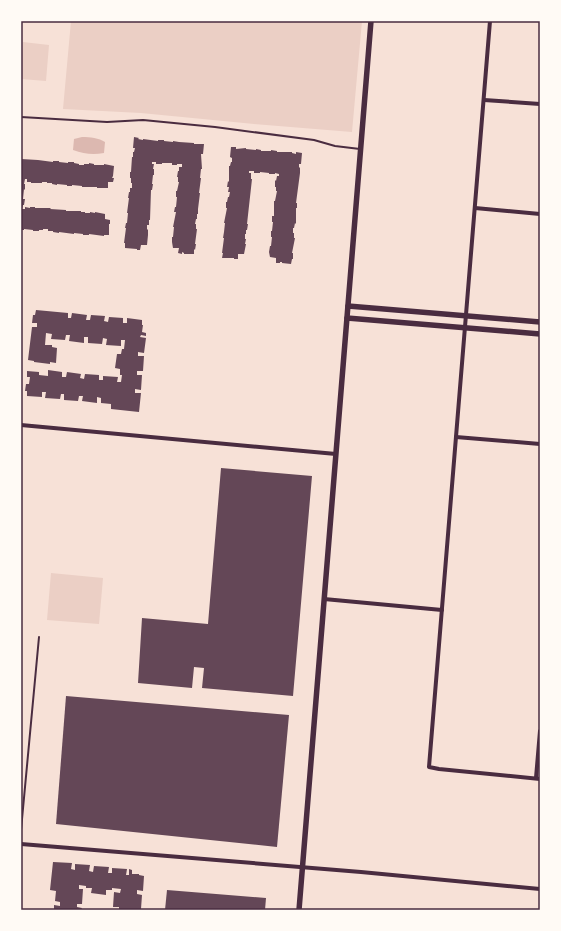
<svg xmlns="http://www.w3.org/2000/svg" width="561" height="931" font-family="'Golos Text',sans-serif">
	<rect width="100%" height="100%" fill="#f7e1d7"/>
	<!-- green -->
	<g fill="#ebcfc5">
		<polygon points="71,21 362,21 352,132 254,124 141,113 63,109"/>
		<polygon points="23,42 49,45 46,81 21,79 21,67"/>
		<polygon points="51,573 103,578 99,624 47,620"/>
	</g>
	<!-- water -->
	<path fill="#dcb8b0" d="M82 137C90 137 99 138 105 142L104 153C93 155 84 154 73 150L74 139Z"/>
	<!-- building -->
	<g fill="#644757">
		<polygon points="134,137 139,138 138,139 143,140 143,139 158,141 158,140 164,140 164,141 173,142 173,141 179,142 194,143 194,144 204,144 203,154 201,154 202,169 201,169 200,178 201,178 199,193 200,193 198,209 198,214 197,214 197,219 196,219 195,224 196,224 196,229 197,229 195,244 196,244 195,250 194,249 194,254 184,254 184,253 182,252 182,254 178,253 179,248 173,248 172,242 172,237 173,237 174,227 173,227 176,212 174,212 175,207 176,207 177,197 176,197 176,191 177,191 179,182 178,182 178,177 177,177 178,171 179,171 179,167 182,167 182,164 177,164 177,165 172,165 172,163 162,163 162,164 156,164 156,162 152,162 152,164 154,164 153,169 154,169 154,175 153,175 152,184 153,184 152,190 151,190 150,220 149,220 149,225 147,225 147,229 148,230 148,235 147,245 141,245 140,250 137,250 137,249 125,248 125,243 124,243 126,228 125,228 126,223 127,223 128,213 127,213 129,198 128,198 129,192 130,192 130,188 132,188 132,183 131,183 131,178 130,178 130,172 131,172 132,157 133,157 133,152 134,152 135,148 133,148"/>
		<polygon points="231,147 236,147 236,149 246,148 246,149 256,150 256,149 261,150 261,151 271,151 271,150 277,151 277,152 292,152 292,153 296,154 296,152 302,153 301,164 299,164 299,167 300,168 300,173 296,203 297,203 297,208 296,208 296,224 295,223 294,228 293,228 293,233 294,233 294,238 295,238 292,253 293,253 293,259 292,259 291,264 282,263 282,262 280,262 280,263 276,263 276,258 270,257 269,252 270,246 271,246 272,237 271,237 271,231 272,231 273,222 272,222 272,216 274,216 274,201 275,201 277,191 276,191 276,187 275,187 275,180 276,181 277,176 279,176 279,174 275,173 275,174 269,174 269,173 260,172 260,173 254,173 254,171 249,171 249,173 251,173 251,179 252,179 247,224 248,224 247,230 246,230 246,234 245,234 245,239 246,239 245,244 246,244 244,254 238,254 238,259 234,259 234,258 222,258 223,253 222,253 224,238 223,238 224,232 225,223 224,223 227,208 226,208 226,202 227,202 228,197 229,197 230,192 228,192 229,187 227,187 228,181 229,182 229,166 230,166 231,162 232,162 232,158 230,157"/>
		<polygon points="21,159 38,160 53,162 53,161 59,161 59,162 68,163 68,162 74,162 74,163 79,164 79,165 84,165 84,164 89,164 89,163 94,164 94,165 104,165 104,164 114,166 113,176 112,178 114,178 113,182 108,182 108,188 97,188 97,187 82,187 82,186 72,185 72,186 67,186 67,185 57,184 57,185 52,184 52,183 47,183 47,182 42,182 42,183 31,183 31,182 27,182 27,179 25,179 24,184 25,184 25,190 24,189 23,199 25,199 24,205 23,205 22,209 25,209 25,207 30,208 30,207 35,207 35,208 51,208 50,209 66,210 66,211 81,211 81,212 85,212 85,213 90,213 90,212 95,213 95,212 105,214 105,219 110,220 110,224 109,224 109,235 104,235 104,236 89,234 89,235 83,235 83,234 74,233 74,234 59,232 59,233 53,232 53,231 48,231 48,229 43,229 43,230 39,230 39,231 33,231 33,230 24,229 24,230 21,230"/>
		<polygon points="36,310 68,313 68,318 71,318 72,313 87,315 86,320 90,320 91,315 105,316 104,321 108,322 109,317 123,318 123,323 127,323 127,318 142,320 142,325 143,325 142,332 146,333 146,336 141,335 140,337 146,338 144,353 138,352 138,356 144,356 143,371 137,371 137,375 142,375 141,390 135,389 135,393 141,393 139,412 111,409 111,404 101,403 101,398 97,397 97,403 82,401 83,396 79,396 78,401 64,400 64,394 61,394 60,399 45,398 46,392 42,392 42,397 27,396 27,391 25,391 26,384 29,384 30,377 27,377 27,371 39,372 39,375 48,376 48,370 62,372 62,377 66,377 67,372 81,374 80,378 84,379 85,374 99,375 99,380 103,380 103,376 118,377 117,382 121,382 122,375 120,375 120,369 115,368 117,354 121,354 122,349 124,349 125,340 121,340 121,346 106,345 107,339 103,338 102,344 88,343 88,337 84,337 84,343 69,341 70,335 66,335 65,340 51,339 52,334 46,333 45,345 52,345 52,347 57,348 56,363 50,362 50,364 34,362 34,361 28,360 32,327 37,327 37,323 32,323 33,315 35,315"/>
		<polygon points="221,468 312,476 293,696 202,688 204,668 194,667 192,688 138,683 142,618 208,624"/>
		<polygon points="66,696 289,715 277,847 56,824"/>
		<polygon points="53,862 72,863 71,869 75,870 75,864 90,865 89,871 93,872 94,866 109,867 108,873 112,873 112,868 127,869 126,875 129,875 129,869 132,870 132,874 139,874 139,875 144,876 143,891 137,890 137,894 142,895 141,909 119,910 119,907 113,907 114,892 120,893 121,889 112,888 112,890 106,890 106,895 91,893 92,888 86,888 86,886 79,885 79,889 83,889 82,904 77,904 77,907 82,908 81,910 54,910 54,905 60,906 60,902 55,901 56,891 50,890"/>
		<polygon points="167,890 266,898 265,910 165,910"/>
	</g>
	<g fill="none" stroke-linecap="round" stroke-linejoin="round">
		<!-- service -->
		<g stroke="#4a2c40" stroke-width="2">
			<polyline points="21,117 107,122 143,120 215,127 314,140 335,146 360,149"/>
			<polyline points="21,830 39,637"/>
		</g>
		<!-- minor -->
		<g stroke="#4a2c40" stroke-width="4">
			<polyline points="490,21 429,767 439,769 540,779"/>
			<polyline points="484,100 540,104"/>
			<polyline points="475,208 540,214"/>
			<polyline points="21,425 336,454"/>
			<polyline points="456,437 540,444"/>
			<polyline points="324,599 442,610"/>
			<polyline points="536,778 540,731"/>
			<polyline points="21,844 361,872 540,889"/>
		</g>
		<!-- tertiary -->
		<g stroke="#4a2c40" stroke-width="5.5">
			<polyline points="348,306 540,322"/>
			<polyline points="347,318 540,334"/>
			<polyline points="299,910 371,21"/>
		</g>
	</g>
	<!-- border -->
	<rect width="561" height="931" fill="none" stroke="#fffaf5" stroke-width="44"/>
	<rect x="22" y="22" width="517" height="887" fill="none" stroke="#4a2c40" stroke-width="1.5"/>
</svg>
